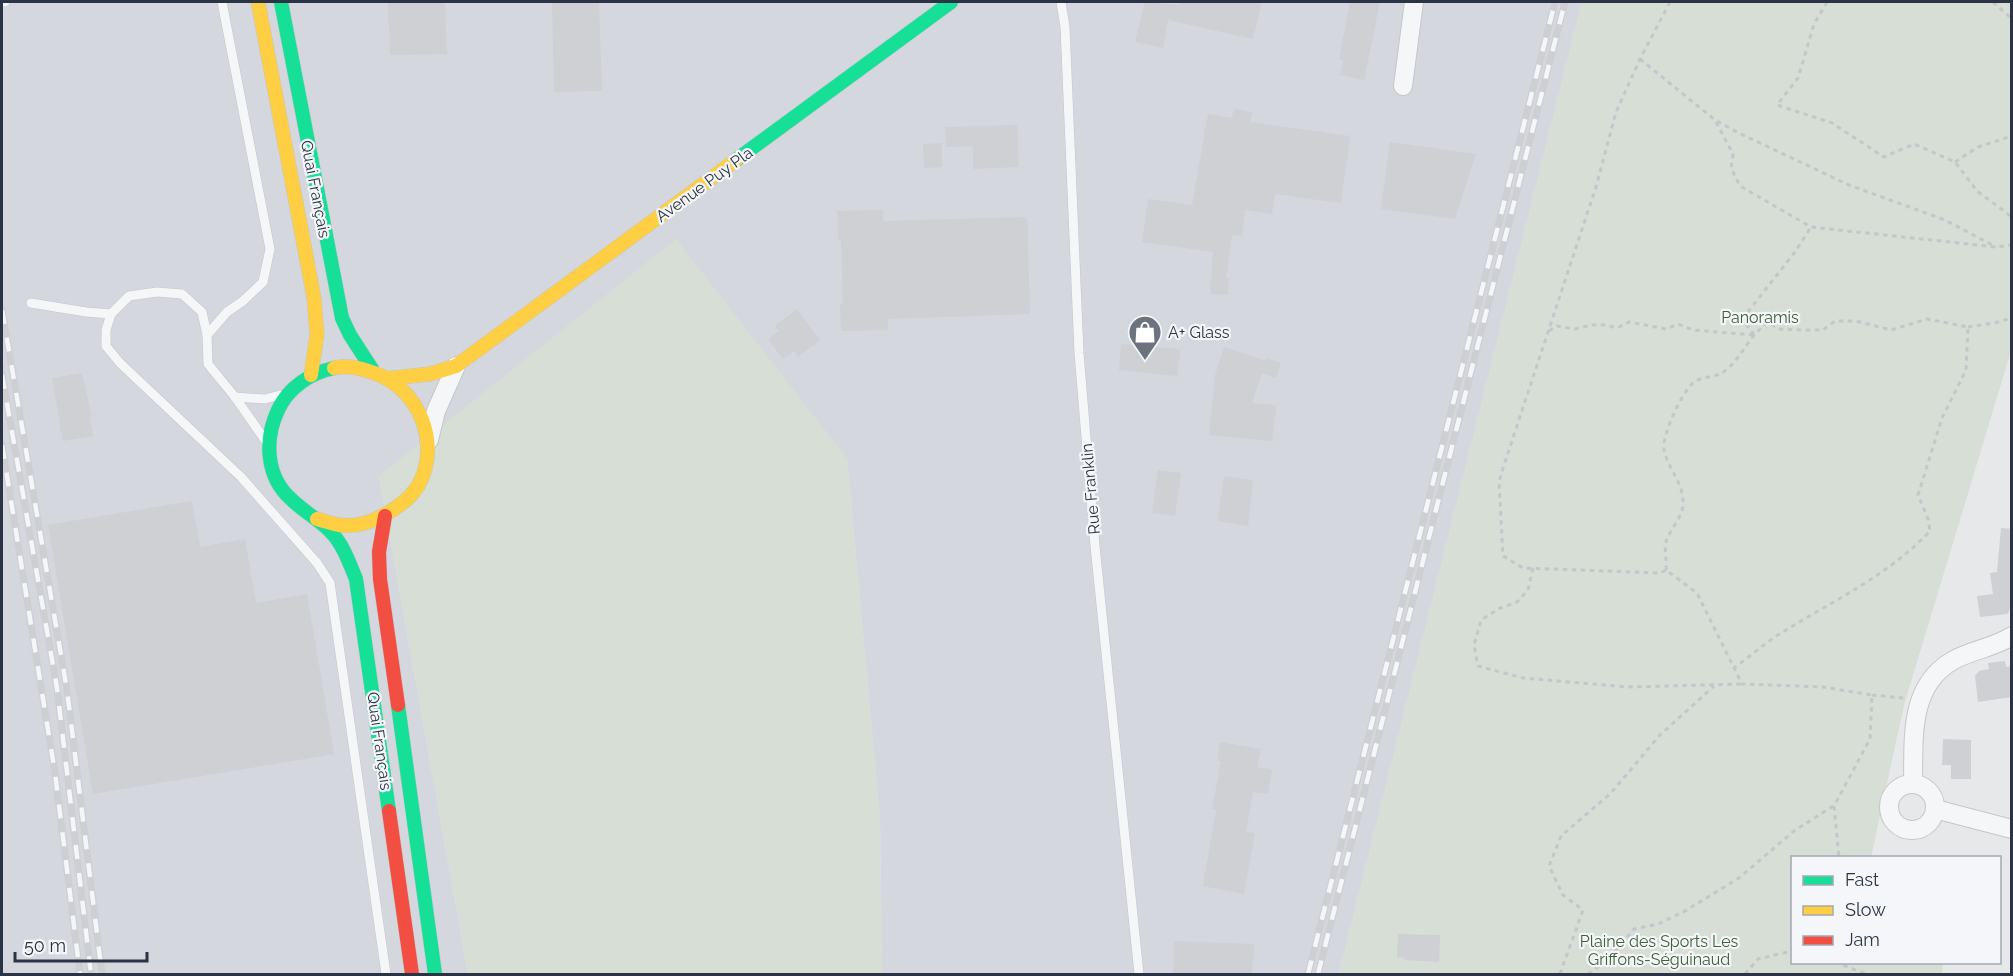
<svg xmlns="http://www.w3.org/2000/svg" width="2013" height="976" font-family="Raleway,sans-serif">
	<rect width="100%" height="100%" fill="#e6e8ea"/>
	<!-- built -->
	<polygon fill="#d4d7dd" points="2,2 1582,2 1339,974 882,974 880,819 847,458 379,476 468,974 2,974"/>
	<!-- green -->
	<g fill="#d6ded6">
		<polygon points="1582,2 2011,2 2011,351 1904,705 1871,857 1792,858 1792,962 1943,963 1942,974 1339,974"/>
		<polygon points="676,239 847,458 880,819 882,974 468,974 379,476"/>
	</g>
	<!-- building -->
	<g fill="#ced0d3">
		<polygon points="388,2 445,2 447,54 390,55"/>
		<polygon points="552,2 599,2 602,91 554,92"/>
		<polygon points="1145,2 1179,5 1180,2 1262,2 1253,39 1168,20 1163,48 1135,42"/>
		<polygon points="1350,2 1380,2 1364,80 1340,75 1343,60 1339,59"/>
		<polygon points="1234,109 1252,112 1250,122 1350,136 1341,203 1275,194 1272,214 1245,210 1242,236 1232,235 1226,278 1229,279 1228,295 1210,294 1213,252 1142,242 1148,199 1192,205 1208,114 1232,118"/>
		<polygon points="1017,125 1019,167 973,169 973,146 946,147 945,127"/>
		<polygon points="1390,142 1476,154 1455,219 1381,209"/>
		<polygon points="942,143 942,167 924,168 923,144"/>
		<polygon points="883,210 883,221 1027,217 1030,314 888,319 888,330 841,331 840,304 843,304 841,240 838,240 837,211"/>
		<polygon points="797,309 820,340 798,357 794,351 783,359 768,339 779,331 775,326"/>
		<polygon points="1121,344 1180,349 1177,376 1119,370"/>
		<polygon points="1224,347 1266,361 1267,358 1281,363 1276,378 1262,373 1252,403 1276,405 1272,441 1209,435 1215,375"/>
		<polygon points="82,373 92,417 90,417 93,436 63,441 52,378"/>
		<polygon points="1158,470 1181,473 1175,516 1152,513"/>
		<polygon points="1224,476 1253,480 1248,526 1218,521"/>
		<polygon points="192,501 200,547 245,539 256,603 307,594 334,754 93,794 48,525"/>
		<polygon points="2001,528 2012,529 2012,607 2007,614 1980,617 1977,596 1993,594 1990,573 1997,572"/>
		<polygon points="2005,661 2006,667 2012,666 2012,697 1978,702 1975,676 1979,671 1989,669 1988,663"/>
		<polygon points="1943,739 1971,740 1971,779 1951,779 1951,765 1942,765"/>
		<polygon points="1220,742 1261,749 1257,767 1272,770 1268,794 1253,792 1246,832 1255,833 1244,894 1203,886 1216,810 1212,809 1221,761 1217,761"/>
		<polygon points="1398,934 1440,935 1439,962 1404,960 1404,958 1397,957"/>
		<polygon points="1174,941 1254,944 1252,975 1173,975"/>
	</g>
	<g fill="none" stroke-linecap="round" stroke-linejoin="round">
		<defs>
			<g id="lane">
				<polyline points="2,2 5,2"/>
				<polyline points="222,2 270,249 263,282 243,301 227,312 207,335 208,364 235,397 265,440"/>
				<polyline points="1061,2 1065,27 1079,353 1095,546 1139,974"/>
				<polyline points="31,303 86,312 111,314"/>
				<polyline points="207,335 202,312 182,294 157,292 129,296 111,314 106,330 106,346 120,363 241,477 317,563 330,583 386,974"/>
				<polyline points="235,397 265,399 280,395"/>
			</g>
			<g id="street">
				<polyline points="1403,86 1414,2"/>
				<polyline points="429,440 436,411 456,366"/>
				<path d="M1913 784C1914 740 1908 687 1952 661 1971 650 1993 648 2012 636"/>
				<circle cx="1912" cy="807" r="23"/>
				<polyline points="1935,809 2012,829"/>
			</g>
			<g id="fast">
				<polyline points="281,2 342,318 350,335 372,369"/>
				<polyline points="736,160 951,2"/>
				<path d="M334 368C310 373 288 388 278 410 264 440 266 477 291 499 303 511 318 519 330 531 343 544 349 562 356 579L389 811"/>
				<polyline points="398,705 435,974"/>
			</g>
			<g id="slow">
				<polyline points="258,2 314,298 317,335 311,375"/>
				<polyline points="392,378 430,374 456,366 736,160"/>
				<path d="M317 519C324 521 332 524 339 525 355 527 370 523 384 515 397 508 410 499 418 486 442 444 419 388 374 373 360 368 349 365 334 368"/>
			</g>
			<g id="jam">
				<polyline points="385,516 379,552 380,579 398,705"/>
				<polyline points="389,811 412,974"/>
			</g>
		</defs>
		<!-- lane casing -->
		<use href="#lane" stroke="#c4c6c8" stroke-width="10"/>
		<!-- street casing -->
		<use href="#street" stroke="#c4c6c8" stroke-width="20"/>
		<!-- fast casing -->
		<use href="#fast" stroke="#c4c6c8" stroke-width="15"/>
		<!-- slow casing -->
		<use href="#slow" stroke="#c4c6c8" stroke-width="15"/>
		<!-- jam casing -->
		<use href="#jam" stroke="#c4c6c8" stroke-width="15"/>
		<!-- path -->
		<g stroke="#c5c6ca" stroke-width="3" stroke-dasharray="4.5 4.5" stroke-linecap="butt">
			<polyline points="1670,2 1640,59 1616,112 1596,187 1503,468 1499,482 1503,556 1523,568 1660,573 1666,570 1697,593 1742,684 1823,687 1872,695 1870,739 1834,806 1839,858"/>
			<polyline points="1827,2 1814,24 1798,78 1777,105 1832,123 1884,157 1914,144 1955,162 1977,191 2012,217"/>
			<polyline points="1993,2 2012,19"/>
			<polyline points="1640,59 1715,120 1743,135 1849,185 1945,220 1996,247"/>
			<polyline points="1716,122 1733,154 1731,168 1740,186 1811,227 1996,247 2012,245"/>
			<polyline points="1955,162 1978,147 2012,136"/>
			<polyline points="1968,327 1994,323 2012,318"/>
			<polyline points="1549,331 1557,326 1575,329 1592,325 1606,325 1617,328 1629,322 1666,329 1678,324 1693,330 1754,335"/>
			<polyline points="1754,335 1744,321 1747,313 1795,252 1811,227"/>
			<polyline points="1533,568 1528,590 1517,602 1500,608 1481,620 1474,645 1478,666 1523,678 1628,687 1742,684"/>
			<path d="M1666 570C1667 561 1664 550 1666 542 1669 531 1683 516 1683 505 1684 481 1667 469 1664 449 1662 435 1682 392 1693 383 1703 375 1716 379 1726 370 1744 355 1747 337 1769 322L1778 329 1803 330H1823L1835 321H1856L1891 330 1927 319 1968 327 1966 370 1942 418 1918 495 1928 519 1930 531C1887 577 1830 602 1778 635 1763 645 1749 657 1734 668"/>
			<polyline points="1872,695 1903,698"/>
			<polyline points="1835,962 1866,974"/>
			<polyline points="1560,974 1583,910 1563,895 1549,866 1561,836 1610,794 1660,735 1714,686"/>
			<polyline points="1588,974 1607,961 1634,929 1658,924 1685,911 1739,878 1794,831 1833,806"/>
			<polyline points="1745,974 1758,959 1792,951"/>
		</g>
		<!-- lane -->
		<use href="#lane" stroke="#f5f6f7" stroke-width="9"/>
		<!-- street -->
		<use href="#street" stroke="#f5f6f7" stroke-width="18"/>
		<!-- fast -->
		<use href="#fast" stroke="#16e098" stroke-width="14"/>
		<!-- slow -->
		<use href="#slow" stroke="#ffcf43" stroke-width="14"/>
		<!-- jam -->
		<use href="#jam" stroke="#f24e42" stroke-width="14"/>
		<defs>
			<g id="rail">
				<polyline points="2,310 67,690 102,974"/>
				<polyline points="2,375 57,688 91,974"/>
				<polyline points="2,445 55,773 80,974"/>
				<polyline points="1308,974 1555,2"/>
				<polyline points="1318,974 1565,2"/>
			</g>
		</defs>
		<!-- rail casing -->
		<use href="#rail" stroke="#cecfd2" stroke-width="7"/>
		<!-- rail -->
		<use href="#rail" stroke="#f4f6f9" stroke-width="4.5" stroke-dasharray="14" stroke-linecap="butt"/>
	</g>
	<!-- icons -->
	<defs>
		<symbol id="shop-pin" viewBox="-11 -11 22 30"><path d="M0 17L-7.5 6A9.5 9.5 0 1 1 7.5 6Z" fill="#6c737f" stroke="#f4f6f9"/><path d="M-5-2.5h2.3a2.7 3.5 0 0 1 5.4 0H5L5.5 6h-11ZM-1.5-2.5h3a1.5 2.3 0 0 0-3 0Z" fill="#fff"/></symbol>
	</defs>
	<g fill-rule="evenodd">
		<use href="#shop-pin" x="1126" y="313" width="38" height="52"/>
	</g>
	<g text-anchor="middle" stroke-width="4.5" stroke-linejoin="round" paint-order="stroke">
		<!-- street labels -->
		<g font-size="16" fill="#2b3445" stroke="#f4f6f9">
			<text transform="translate(704 184) rotate(-36)" y="6">Avenue Puy Pla</text>
			<text transform="translate(316 189) rotate(79)" y="6">Quai Français</text>
			<text transform="translate(1090 489) rotate(-95)" y="6">Rue Franklin</text>
			<text transform="translate(380 741) rotate(82)" y="6">Quai Français</text>
		</g>
		<!-- park labels -->
		<g font-size="16" fill="#3f6138" stroke="#f4f6f9">
			<text x="1760" y="323">Panoramis</text>
			<text x="1659" y="947">Plaine des Sports Les<tspan x="1659" dy="18">Griffons-Séguinaud</tspan></text>
		</g>
		<!-- poi labels -->
		<g font-size="16" fill="#2b3445" stroke="#f4f6f9" text-anchor="start">
			<text x="1168" y="338">A+ Glass</text>
		</g>
	</g>
	<!-- border -->
	<rect width="2013" height="976" fill="none" stroke="#2b3445" stroke-width="6"/>
	<!-- legend -->
	<rect x="1791" y="856" width="210" height="108" fill="#f4f6f9" stroke="#a4a8b1" stroke-width="1.5"/>
	<rect x="1803" y="876" width="30" height="9" fill="#16e098" stroke="#a4a8b1" stroke-width="1.5"/>
	<text x="1845" y="886" font-size="18" fill="#2b3445">Fast</text>
	<rect x="1803" y="906" width="30" height="9" fill="#ffcf43" stroke="#a4a8b1" stroke-width="1.5"/>
	<text x="1845" y="916" font-size="18" fill="#2b3445">Slow</text>
	<rect x="1803" y="936" width="30" height="9" fill="#f24e42" stroke="#a4a8b1" stroke-width="1.5"/>
	<text x="1845" y="946" font-size="18" fill="#2b3445">Jam</text>
	<!-- scale -->
	<path d="M15 952v9h132v-9" fill="none" stroke="#2b3445" stroke-width="3"/>
	<text x="24" y="952" font-size="18" fill="#2b3445" stroke="#f4f6f9" stroke-width="4.5" paint-order="stroke">50 m</text>
</svg>
